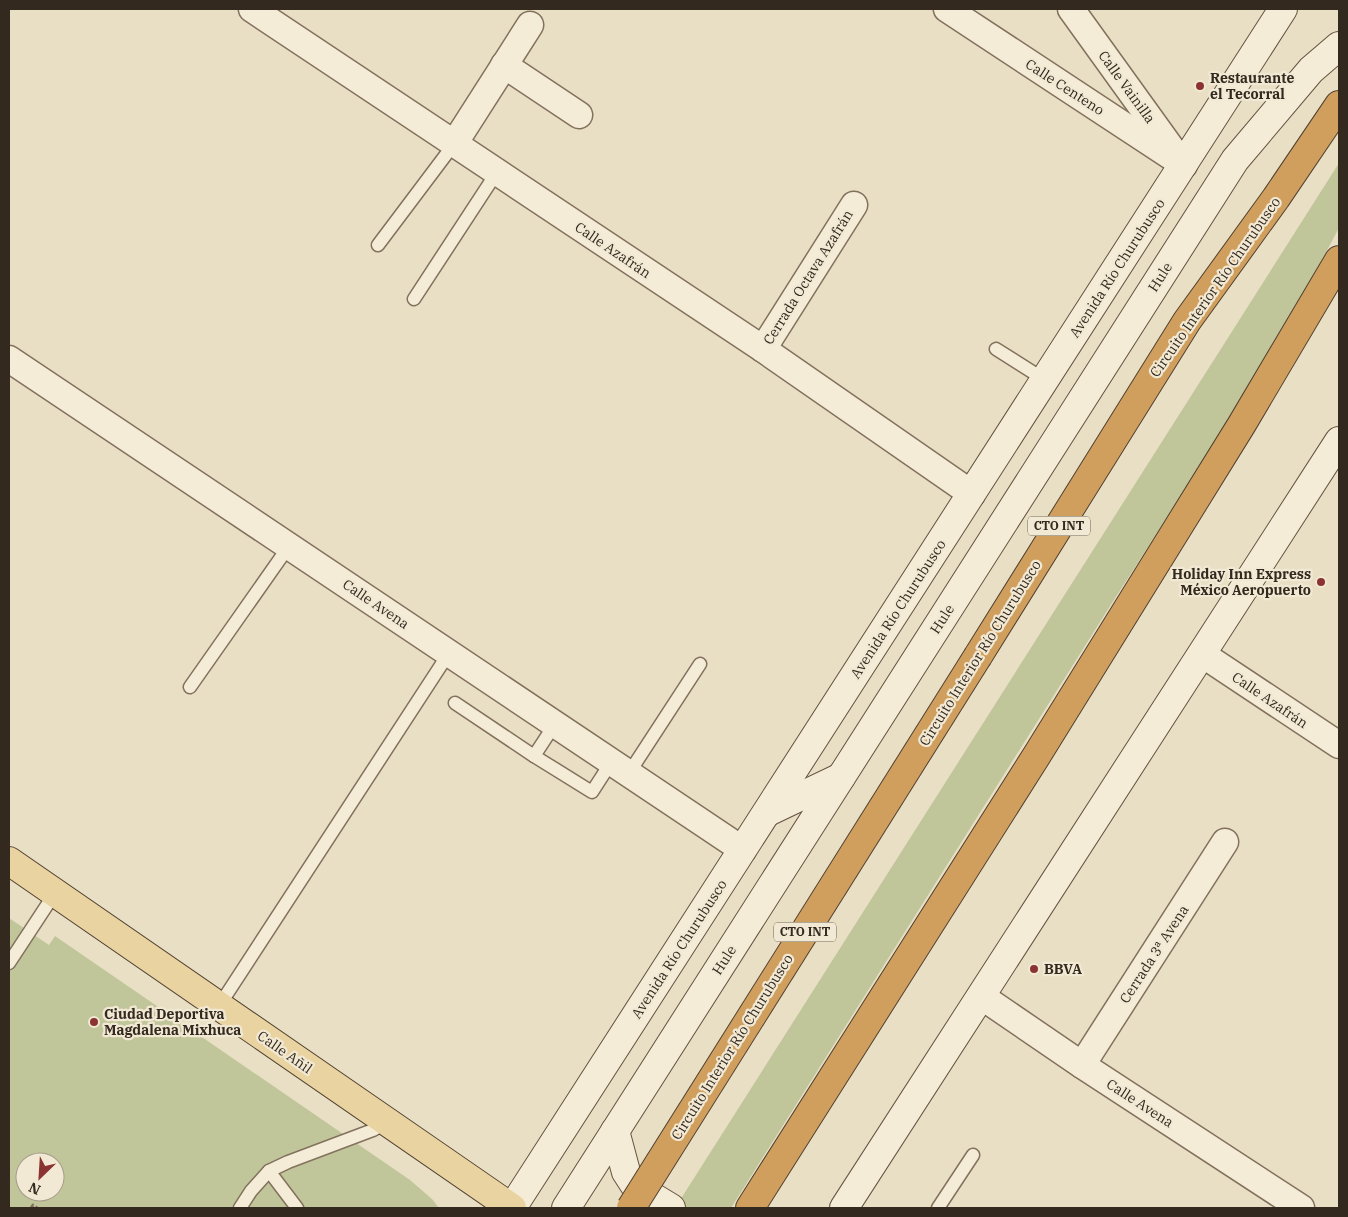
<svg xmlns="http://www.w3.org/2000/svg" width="1348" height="1217" font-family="'IBM Plex Serif',serif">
	<rect width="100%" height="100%" fill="#e9dfc5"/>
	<!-- green -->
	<g fill="#c1c69a" fill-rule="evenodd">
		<polygon points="1339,163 1339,228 1309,284 1221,433 1112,603 731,1208 675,1208"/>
		<path d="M9 918 49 945 55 936 410 1180 432 1199 439 1208H9ZM25 1162H55V1192H25Z"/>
	</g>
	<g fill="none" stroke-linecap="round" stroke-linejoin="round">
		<defs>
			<g id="lane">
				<polyline points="378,245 454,144"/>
				<polyline points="414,299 497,172"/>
				<polyline points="996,349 1045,380"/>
				<polyline points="190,687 289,546"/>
				<polyline points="455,703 534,756 592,792 612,761"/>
				<polyline points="534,756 555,724"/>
				<polyline points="629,773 700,664"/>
				<polyline points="9,963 55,893"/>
				<polyline points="219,1006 449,653"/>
				<polyline points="269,1171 297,1208"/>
				<polyline points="240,1208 251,1191 269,1171 288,1162 373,1130 387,1122"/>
				<polyline points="938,1208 973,1155"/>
			</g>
			<g id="street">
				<polyline points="252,9 763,349 972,494"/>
				<polyline points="947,9 1184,165"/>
				<polyline points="1071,9 1174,152"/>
				<polyline points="504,65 579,115"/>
				<polyline points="454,144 530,25"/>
				<polyline points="763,349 854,205"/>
				<polyline points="9,359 743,850"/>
				<polyline points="1202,654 1339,745"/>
				<polyline points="981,996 1082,1065 1301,1208"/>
				<polyline points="1082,1065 1225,842"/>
			</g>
			<g id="secondary">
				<polyline points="768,812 841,777"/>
				<polyline points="615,1131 626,1172 635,1186 671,1208"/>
				<polyline points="512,1208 1283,9"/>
				<polyline points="566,1208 1235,160 1311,70 1339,46"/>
				<polyline points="844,1208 1339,441"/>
			</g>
			<polyline id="primary" points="9,861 512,1208"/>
			<g id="highway">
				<polyline points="978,656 1187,321 1276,198 1339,105"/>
				<polyline points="750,1208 1037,755 1242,424 1339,260"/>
			</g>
		</defs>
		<!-- lane casing -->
		<use href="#lane" stroke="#82715d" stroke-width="15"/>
		<!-- street casing -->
		<use href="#street" stroke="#82715d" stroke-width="29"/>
		<!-- secondary casing -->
		<use href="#secondary" stroke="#645240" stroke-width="30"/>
		<!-- primary casing -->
		<use href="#primary" stroke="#504031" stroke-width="30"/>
		<!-- highway casing -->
		<use href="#highway" stroke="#504031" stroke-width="30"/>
		<!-- path -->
		<polyline stroke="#82715d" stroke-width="3" stroke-dasharray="4 2.5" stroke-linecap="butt" points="31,1208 33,1205 37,1208"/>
		<!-- lane -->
		<use href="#lane" stroke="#f5ecd7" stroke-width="12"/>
		<!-- street -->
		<use href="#street" stroke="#f5ecd7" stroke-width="26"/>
		<!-- secondary -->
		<use href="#secondary" stroke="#f5ecd7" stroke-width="28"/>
		<!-- primary -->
		<use href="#primary" stroke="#e9d3a0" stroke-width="28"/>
		<!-- highway -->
		<use href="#highway" stroke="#d09f5e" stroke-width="28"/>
		<defs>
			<polyline id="highway-bridge" points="631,1208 978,656"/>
		</defs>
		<!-- highway-bridge casing -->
		<use href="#highway-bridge" stroke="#504031" stroke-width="30" stroke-linecap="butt"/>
		<!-- highway-bridge -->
		<use href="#highway-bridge" stroke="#d09f5e" stroke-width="28"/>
	</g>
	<!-- markers -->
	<g fill="#8b3333" stroke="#f2e9d4" stroke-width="2">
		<circle cx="1200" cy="86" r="5"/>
		<circle cx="1321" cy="582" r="5"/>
		<circle cx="1034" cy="969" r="5"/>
		<circle cx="94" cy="1022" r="5"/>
	</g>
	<g text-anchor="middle" stroke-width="4.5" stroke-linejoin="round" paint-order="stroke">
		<!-- shield labels -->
		<g fill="#f2e9d4" stroke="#6d6355" stroke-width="1">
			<rect x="1028" y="516.5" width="62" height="19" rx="4"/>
			<rect x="774" y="922.5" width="62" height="19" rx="4"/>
		</g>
		<g font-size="12" font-weight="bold" fill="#34291f">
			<text x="1059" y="530">CTO INT</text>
			<text x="805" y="936">CTO INT</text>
		</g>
		<!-- poi labels -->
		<g font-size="14" font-weight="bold" fill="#34291f" stroke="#f2e9d4" text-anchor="start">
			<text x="1210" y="83">Restaurante<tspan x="1210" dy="16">el Tecorral</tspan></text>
			<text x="1311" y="579" text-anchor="end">Holiday Inn Express<tspan x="1311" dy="16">México Aeropuerto</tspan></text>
			<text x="1044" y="974">BBVA</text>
			<text x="104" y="1019">Ciudad Deportiva<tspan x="104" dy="16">Magdalena Mixhuca</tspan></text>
		</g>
		<!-- street labels -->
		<g font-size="14" fill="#34291f" stroke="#f2e9d4">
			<text transform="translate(1065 87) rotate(33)" y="5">Calle Centeno</text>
			<text transform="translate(1127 87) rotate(54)" y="5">Calle Vainilla</text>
			<text transform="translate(613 250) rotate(34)" y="5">Calle Azafrán</text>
			<text transform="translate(1117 268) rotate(-57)" y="5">Avenida Río Churubusco</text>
			<text transform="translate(808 277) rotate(-58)" y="5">Cerrada Octava Azafrán</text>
			<text transform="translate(1160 277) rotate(-57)" y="5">Hule</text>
			<text transform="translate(1215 287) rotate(-55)" y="5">Circuito Interior Río Churubusco</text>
			<text transform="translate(376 604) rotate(34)" y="5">Calle Avena</text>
			<text transform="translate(898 609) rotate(-57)" y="5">Avenida Río Churubusco</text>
			<text transform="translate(942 619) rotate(-57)" y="5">Hule</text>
			<text transform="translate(980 653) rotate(-58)" y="5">Circuito Interior Río Churubusco</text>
			<text transform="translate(1270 700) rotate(34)" y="5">Calle Azafrán</text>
			<text transform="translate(679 949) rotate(-57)" y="5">Avenida Río Churubusco</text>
			<text transform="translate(1154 954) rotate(-57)" y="5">Cerrada 3ª Avena</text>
			<text transform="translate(724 960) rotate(-57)" y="5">Hule</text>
			<text transform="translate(732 1047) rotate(-58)" y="5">Circuito Interior Río Churubusco</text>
			<text transform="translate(285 1052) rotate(35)" y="5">Calle Añil</text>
			<text transform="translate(1140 1103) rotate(33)" y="5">Calle Avena</text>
		</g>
	</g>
	<!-- border -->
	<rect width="1348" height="1217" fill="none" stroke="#34291f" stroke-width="20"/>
	<!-- north arrow -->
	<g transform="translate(40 1177) rotate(205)"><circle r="24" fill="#f2e9d4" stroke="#a69c8c"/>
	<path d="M0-4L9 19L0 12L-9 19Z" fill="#8b3333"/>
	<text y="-8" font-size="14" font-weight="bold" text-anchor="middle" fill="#34291f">N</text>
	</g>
</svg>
